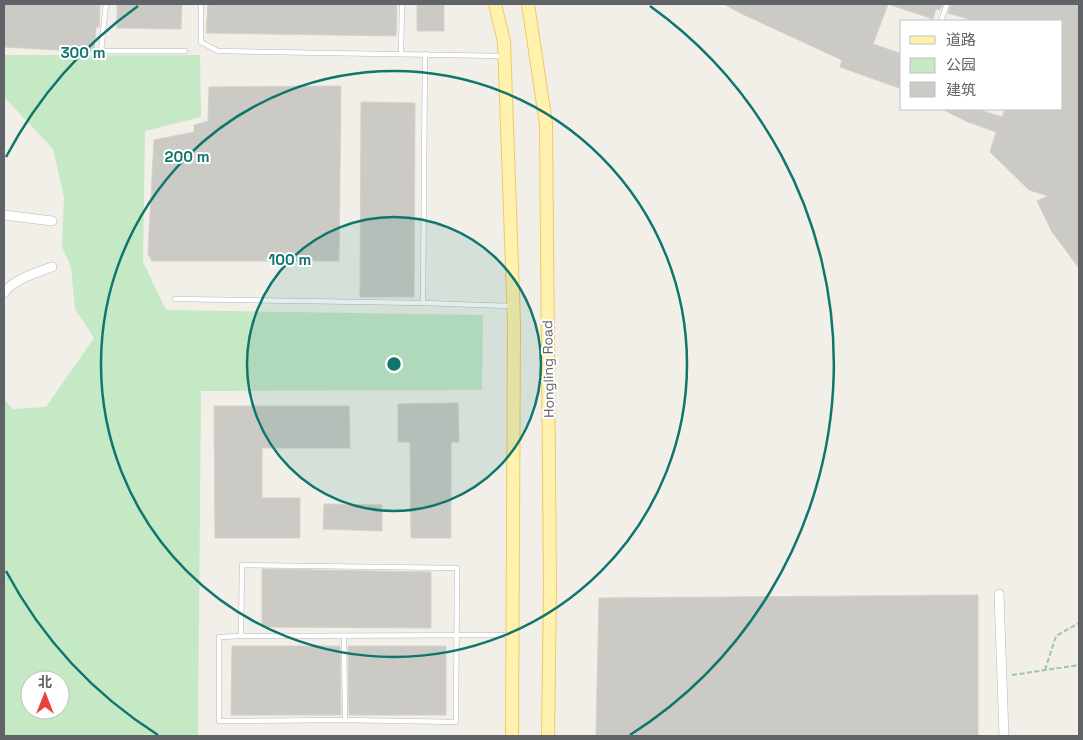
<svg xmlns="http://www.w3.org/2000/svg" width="1083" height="740" font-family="'Space Grotesk','Noto Sans SC',sans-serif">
	<rect width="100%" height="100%" fill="#f1efe8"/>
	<!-- green -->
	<path fill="#c5e8c5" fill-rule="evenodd" d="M4 55H200L201 117 145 131 143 262 166 310 483 315 482 390 201 391 198 736H4V399L13 409 46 407 94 338 75 309 71 267 62 247 64 197 53 149 4 97ZM30 680H60V710H30Z"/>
	<!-- building -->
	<g fill="#cccac5" stroke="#d6d1c6">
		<polygon points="4,4 100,4 99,27 96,27 94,52 4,47"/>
		<polygon points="117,4 182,4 181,29 117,28"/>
		<polygon points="208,4 397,4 396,36 206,33"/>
		<rect x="417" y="4" width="27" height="27"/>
		<polygon points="724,4 888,4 873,44 902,54 902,89 840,67 842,60 740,13"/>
		<polygon points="891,4 943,4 940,10 936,9 933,19 891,5"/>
		<polygon points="951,4 1079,4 1079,268 1052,232 1037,201 1048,196 1029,190 990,152 996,132 968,122 942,109 977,109 1002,117 1005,109 1062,109 1062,21 975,21 948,13"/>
		<polygon points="341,86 339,261 152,261 148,254 154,140 194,132 194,125 208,121 209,87"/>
		<polygon points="361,102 415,103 414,297 360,297"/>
		<polygon points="458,403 459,442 451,442 451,538 411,538 410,442 398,442 398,404"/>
		<polygon points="214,406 349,406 350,448 262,448 262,498 300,498 300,538 215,538"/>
		<polygon points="324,504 382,505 382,531 323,529"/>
		<polygon points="262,569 431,572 431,628 262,627"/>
		<polygon points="978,595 978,736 596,736 599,598"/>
		<polygon points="232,646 340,646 341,715 231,715"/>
		<polygon points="348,646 446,646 446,715 349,715"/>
	</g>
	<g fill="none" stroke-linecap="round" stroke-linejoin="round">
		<defs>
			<g id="lane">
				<polyline points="106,4 101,51 185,51"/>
				<polyline points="201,4 201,42 218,51 503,56"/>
				<polyline points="941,21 947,4"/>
				<polyline points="401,54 402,4"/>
				<polyline points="175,299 423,303 425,54"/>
				<polyline points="423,303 512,306"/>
				<polyline points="241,636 242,565 457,568 456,722 345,720"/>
				<polyline points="344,636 345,720 219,721 219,637 241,636 511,635"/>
			</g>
			<g id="street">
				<polyline points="4,215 52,221"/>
				<path d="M4 293C12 280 38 272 52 267"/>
				<polyline points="999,594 1004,736"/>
			</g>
			<g id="primary">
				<polyline points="495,4 504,42 514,323 512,736"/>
				<polyline points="528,4 546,124 550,587 548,736"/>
			</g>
		</defs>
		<!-- lane casing -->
		<use href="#lane" stroke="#b5b8bc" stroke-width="5.5"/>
		<!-- street casing -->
		<use href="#street" stroke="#b5b8bc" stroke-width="10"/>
		<!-- primary casing -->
		<use href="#primary" stroke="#f2c960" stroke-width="14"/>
		<!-- path -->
		<g stroke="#9cc7a9" stroke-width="2" stroke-dasharray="5 2.5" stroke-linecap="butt">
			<polyline points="1045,670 1056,636 1079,623"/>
			<polyline points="1012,675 1079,665"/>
		</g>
		<!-- lane -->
		<use href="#lane" stroke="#fff" stroke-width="4.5"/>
		<!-- street -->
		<use href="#street" stroke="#fff" stroke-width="9"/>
		<!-- primary -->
		<use href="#primary" stroke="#fff2af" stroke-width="12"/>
	</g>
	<!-- distance rings -->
	<circle cx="394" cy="364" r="147" fill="#0f766e" fill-opacity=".12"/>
	<g fill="none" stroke="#0f766e" stroke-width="2.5">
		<circle cx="394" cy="364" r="147"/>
		<circle cx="394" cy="364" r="293"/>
		<path d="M158 735A440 440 0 0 1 6 571M6 157A440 440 0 0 1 138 6M650 6A440 440 0 0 1 630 735"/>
	</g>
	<g text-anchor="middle" stroke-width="4" stroke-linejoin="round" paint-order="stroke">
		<!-- street labels -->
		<g font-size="14" fill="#5f6368" stroke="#fff">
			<text transform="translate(548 369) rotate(-91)" y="5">Hongling Road</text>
		</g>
	</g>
	<circle cx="394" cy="364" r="8" fill="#0f766e" stroke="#fff" stroke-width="2.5"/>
	<g font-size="15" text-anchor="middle" font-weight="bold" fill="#0f766e" stroke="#fff" stroke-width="4" stroke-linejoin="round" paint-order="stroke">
		<text x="83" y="58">300 m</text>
		<text x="187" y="162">200 m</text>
		<text x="290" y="265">100 m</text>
	</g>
	<!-- border -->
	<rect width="1083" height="740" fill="none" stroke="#5f6368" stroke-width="10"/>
	<!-- legend -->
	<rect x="900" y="20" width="162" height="90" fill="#ffffff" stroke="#bfc1c3"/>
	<rect x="910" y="36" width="25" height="8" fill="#fff2af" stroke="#bfc1c3"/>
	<text x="946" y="45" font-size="15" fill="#5f6368">道路</text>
	<rect x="910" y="58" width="25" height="15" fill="#c5e8c5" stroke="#bfc1c3"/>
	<text x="946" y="70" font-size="15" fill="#5f6368">公园</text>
	<rect x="910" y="82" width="25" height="15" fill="#cccac5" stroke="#bfc1c3"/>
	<text x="946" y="95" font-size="15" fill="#5f6368">建筑</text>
	<!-- north arrow -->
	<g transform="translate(45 695)"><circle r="24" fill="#ffffff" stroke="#bfc1c3"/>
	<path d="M0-4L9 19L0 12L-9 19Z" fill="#ea4335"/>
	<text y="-8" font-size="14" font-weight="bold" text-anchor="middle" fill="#5f6368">北</text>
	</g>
</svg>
